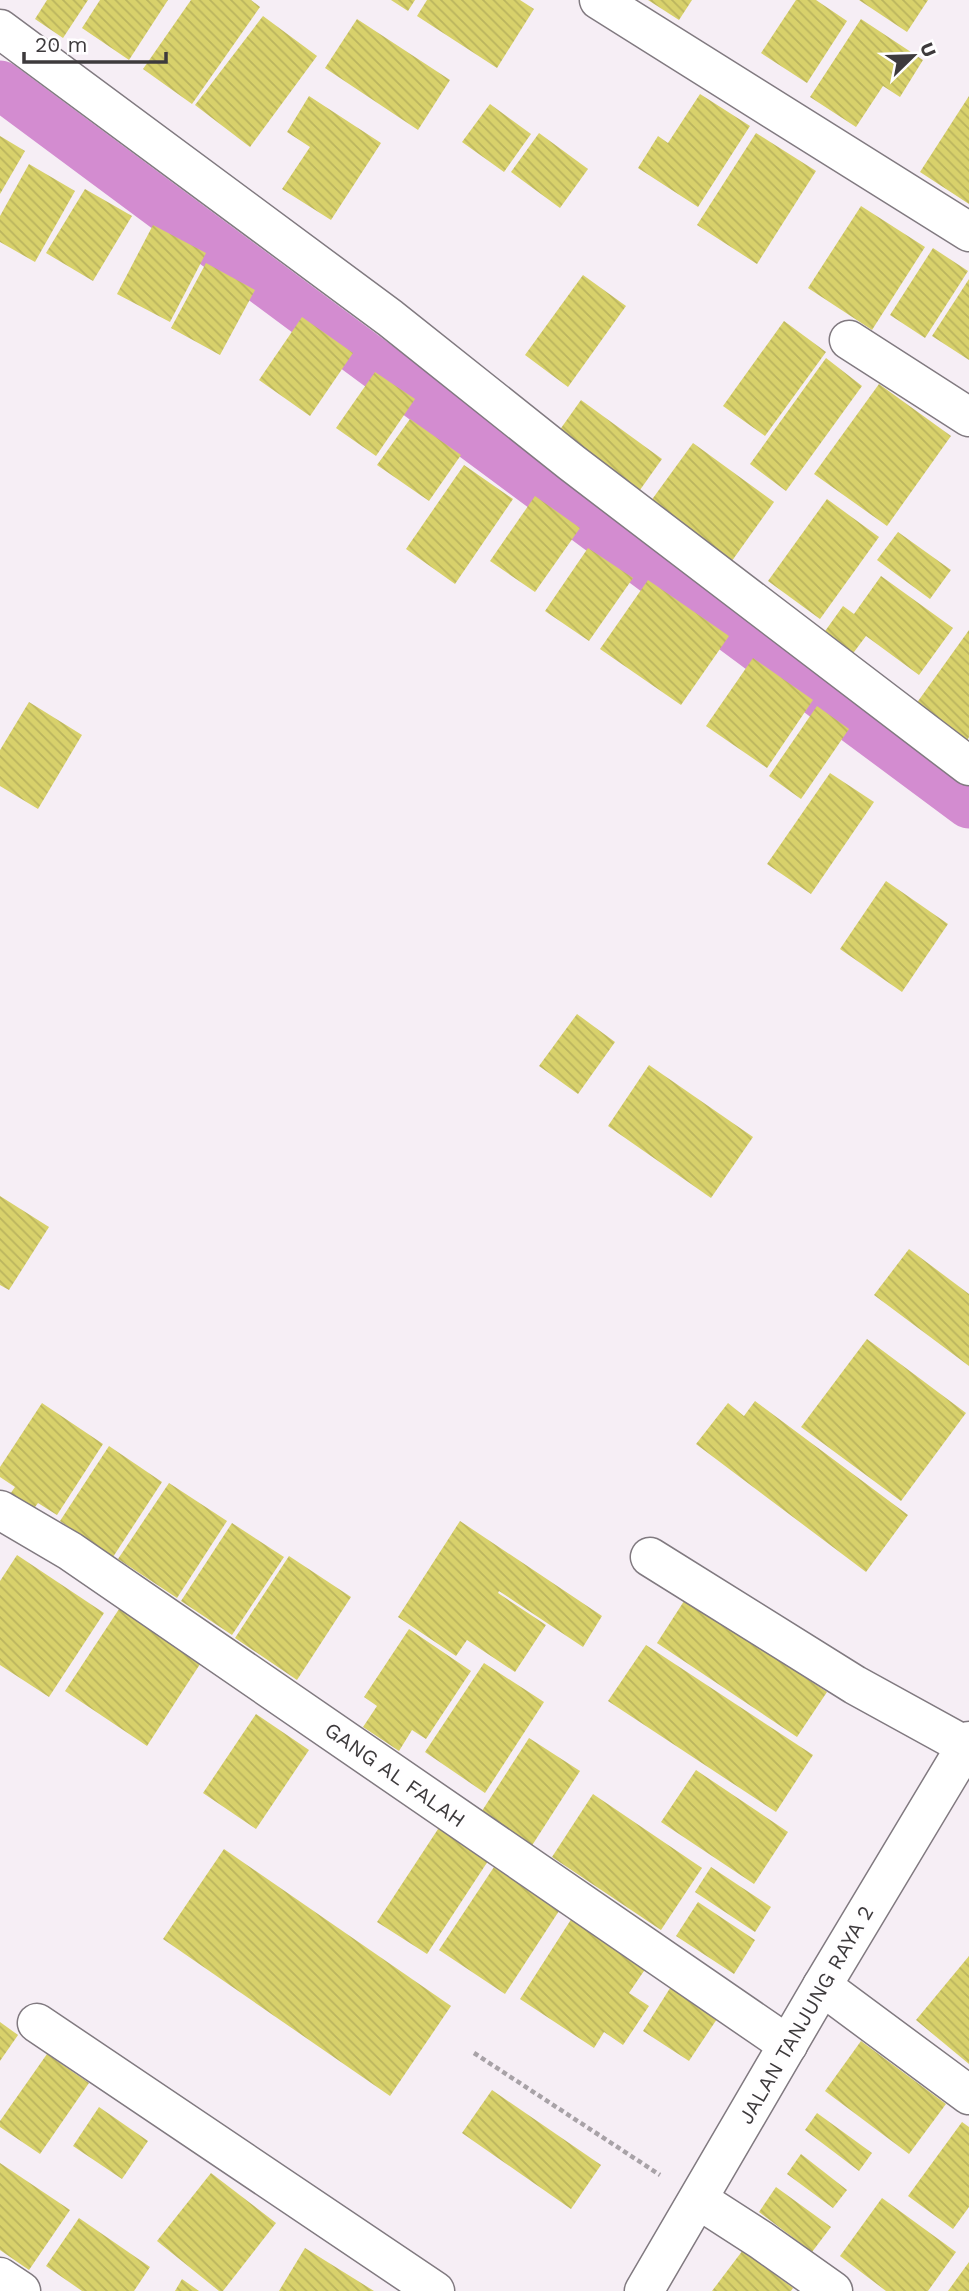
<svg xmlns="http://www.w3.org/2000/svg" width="969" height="2291" font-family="'Work Sans',sans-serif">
	<defs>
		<pattern id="building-back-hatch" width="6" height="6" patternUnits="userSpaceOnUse" patternTransform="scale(1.75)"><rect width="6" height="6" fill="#d8d16b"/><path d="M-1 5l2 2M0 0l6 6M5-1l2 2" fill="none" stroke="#bab45e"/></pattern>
	</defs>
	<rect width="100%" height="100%" fill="#f6eef5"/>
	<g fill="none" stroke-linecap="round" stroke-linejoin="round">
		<!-- canal -->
		<polyline stroke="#d38cd0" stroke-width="49" points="0,85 969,804"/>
	</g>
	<!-- building -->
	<g fill="url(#building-back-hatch)">
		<polygon points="47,0 88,0 63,38 35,19"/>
		<polygon points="100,0 168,0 129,60 82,28"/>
		<polygon points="191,0 251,0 260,7 192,104 143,69"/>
		<polygon points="391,0 415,0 408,11"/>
		<polygon points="427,0 520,0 534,9 497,68 417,16"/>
		<polygon points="648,0 692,0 679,20"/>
		<polygon points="796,0 816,0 847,21 807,83 761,53"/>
		<polygon points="859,0 928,0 907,32"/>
		<polygon points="263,16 317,56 250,147 195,105"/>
		<polygon points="357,19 450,80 418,130 325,68"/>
		<polygon points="861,19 923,60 900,97 883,86 856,127 810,97"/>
		<polygon points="700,94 750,126 698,207 638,168 658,136 668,143"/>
		<polygon points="309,96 381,143 331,220 282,189 310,147 287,132"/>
		<polygon points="969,96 969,204 920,172"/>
		<polygon points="490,104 531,134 504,172 462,142"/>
		<polygon points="539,133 588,169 560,208 511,172"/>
		<polygon points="756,133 816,171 757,264 697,225"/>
		<polygon points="0,136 25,151 0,194"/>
		<polygon points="29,164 75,191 35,262 0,242 0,216"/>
		<polygon points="85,189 132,216 93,281 46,253"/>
		<polygon points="861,206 925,247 872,330 808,288"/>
		<polygon points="153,225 206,253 170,322 117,294"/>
		<polygon points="933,248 968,271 925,338 890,315"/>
		<polygon points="206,263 255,290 220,355 171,328"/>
		<polygon points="583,275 626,306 568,387 525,355"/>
		<polygon points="969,279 969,360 932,336"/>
		<polygon points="302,317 353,353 310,416 259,380"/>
		<polygon points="784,321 826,352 765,436 723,406"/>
		<polygon points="826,358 862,386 786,491 750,464"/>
		<polygon points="375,372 415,399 376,456 336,428"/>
		<polygon points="879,384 951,436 887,526 814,474"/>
		<polygon points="581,400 662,459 635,497 554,438"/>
		<polygon points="410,419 461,455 429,501 377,465"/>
		<polygon points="693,443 774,502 729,565 648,505"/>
		<polygon points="464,465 513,499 455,584 406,549"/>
		<polygon points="535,496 580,528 535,592 490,561"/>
		<polygon points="827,499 879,537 820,619 768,581"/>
		<polygon points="898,532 951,570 930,599 877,560"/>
		<polygon points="588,548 633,578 589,641 545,611"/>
		<polygon points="881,576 953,628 919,675 866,636 851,656 823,634 843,606 854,614"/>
		<polygon points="648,580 729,636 681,705 600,649"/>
		<polygon points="969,630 969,737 967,741 916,704"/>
		<polygon points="753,658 813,700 767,768 706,726"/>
		<polygon points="29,702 82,735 38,809 0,786 0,750"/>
		<polygon points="817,706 849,729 801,799 769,776"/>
		<polygon points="830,773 874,802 811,894 767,864"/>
		<polygon points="886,881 948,924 902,992 840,949"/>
		<polygon points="577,1014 615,1042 578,1094 539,1066"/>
		<polygon points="649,1065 753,1137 711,1198 608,1126"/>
		<polygon points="0,1196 49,1227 9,1290 0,1285"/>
		<polygon points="909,1249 969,1294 969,1366 874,1295"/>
		<polygon points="867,1339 966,1413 901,1501 801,1427"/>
		<polygon points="755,1401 908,1515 866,1572 696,1444 728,1403 744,1416"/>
		<polygon points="42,1403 103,1444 57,1515 38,1503 29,1515 6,1500 15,1487 0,1477 0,1467"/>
		<polygon points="109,1446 162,1482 113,1557 60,1521"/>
		<polygon points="169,1483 227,1521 177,1598 118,1559"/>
		<polygon points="460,1521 602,1616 583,1647 499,1591 498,1593 546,1625 515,1672 467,1640 456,1656 398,1617"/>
		<polygon points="232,1523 284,1557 232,1635 181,1601"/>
		<polygon points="17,1555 104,1613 49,1697 0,1665 0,1581"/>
		<polygon points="289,1556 351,1597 297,1680 235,1638"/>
		<polygon points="686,1598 827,1692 797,1737 657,1643"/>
		<polygon points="123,1603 204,1658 147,1746 65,1691"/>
		<polygon points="409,1629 471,1671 426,1739 412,1730 399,1751 363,1727 377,1706 364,1697"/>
		<polygon points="646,1645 813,1755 776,1812 608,1701"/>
		<polygon points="484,1663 544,1702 485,1793 425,1752"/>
		<polygon points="256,1714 309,1750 256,1829 203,1793"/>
		<polygon points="529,1738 580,1771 531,1847 480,1814"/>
		<polygon points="696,1770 788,1832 754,1884 661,1822"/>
		<polygon points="593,1794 702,1868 661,1930 552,1857"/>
		<polygon points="440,1826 490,1858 427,1954 377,1922"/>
		<polygon points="224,1849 451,2006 390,2096 163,1939"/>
		<polygon points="494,1867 559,1911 505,1994 439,1950"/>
		<polygon points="711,1867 771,1907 755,1932 695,1892"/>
		<polygon points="698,1902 755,1940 734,1974 676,1936"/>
		<polygon points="572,1918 646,1968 629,1993 649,2006 623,2045 604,2032 594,2048 520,1999"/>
		<polygon points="969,1956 969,2064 916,2020"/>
		<polygon points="672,1985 719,2016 689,2061 643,2031"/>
		<polygon points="0,2022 18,2035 0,2061"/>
		<polygon points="861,2041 946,2104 909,2154 825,2091"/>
		<polygon points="47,2054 89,2083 40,2154 0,2127 0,2121"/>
		<polygon points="492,2090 601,2165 571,2209 462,2133"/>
		<polygon points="99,2107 148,2141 122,2179 73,2146"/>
		<polygon points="817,2113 872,2153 859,2171 805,2130"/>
		<polygon points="962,2122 969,2127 969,2207 953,2229 908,2196"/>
		<polygon points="801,2154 847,2190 833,2208 787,2174"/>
		<polygon points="0,2163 70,2210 29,2270 0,2250"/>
		<polygon points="211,2173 276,2223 223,2291 219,2291 157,2241"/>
		<polygon points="776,2187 831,2227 812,2252 759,2212"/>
		<polygon points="882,2198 956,2252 928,2291 886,2291 840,2256"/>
		<polygon points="79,2218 150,2267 134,2291 82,2291 46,2266"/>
		<polygon points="305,2248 374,2291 279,2291"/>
		<polygon points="743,2250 793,2288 791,2291 712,2291"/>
		<polygon points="969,2262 969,2291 948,2291"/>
		<polygon points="182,2279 199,2291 175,2291"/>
	</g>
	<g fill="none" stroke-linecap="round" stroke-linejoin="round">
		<defs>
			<g id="minor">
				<polyline points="599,0 969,232"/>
				<polyline points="0,29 390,318 572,463 969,766"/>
				<polyline points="849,340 969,417"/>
				<polyline points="0,1510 70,1551 788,2045"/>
				<polyline points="650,1557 855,1685 966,1746"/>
				<polyline points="822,1986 969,2095"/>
				<polyline points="37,2023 435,2291"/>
				<polyline points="699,2200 761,2240 833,2291"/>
				<polyline points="0,2277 21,2291"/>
				<polyline points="644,2291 822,1986 969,1741"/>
			</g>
		</defs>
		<!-- minor casing -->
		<use href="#minor" stroke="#817a80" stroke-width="41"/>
		<!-- path -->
		<polyline stroke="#a8a2a7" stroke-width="4.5" stroke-dasharray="5 3.5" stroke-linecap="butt" points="474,2053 660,2175"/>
		<!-- minor -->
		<use href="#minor" stroke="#fff" stroke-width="38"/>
	</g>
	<g text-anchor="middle" stroke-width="6" stroke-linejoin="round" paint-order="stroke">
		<!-- street labels -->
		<g font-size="21" fill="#3d3a3c" stroke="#fffeff">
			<text transform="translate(395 1775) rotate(35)" y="7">GANG AL FALAH</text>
			<text transform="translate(806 2015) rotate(-60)" y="7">JALAN TANJUNG RAYA 2</text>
		</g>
	</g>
	<!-- north arrow -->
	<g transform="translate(913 56) rotate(67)" stroke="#fffeff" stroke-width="5" paint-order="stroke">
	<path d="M0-5L12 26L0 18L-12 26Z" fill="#3d3a3c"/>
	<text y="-10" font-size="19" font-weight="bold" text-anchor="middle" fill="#3d3a3c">U</text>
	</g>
	<!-- scale -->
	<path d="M24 52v10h142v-10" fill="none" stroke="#3d3a3c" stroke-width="3.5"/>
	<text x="35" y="52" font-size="21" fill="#3d3a3c" stroke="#fffeff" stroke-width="5" paint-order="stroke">20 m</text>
</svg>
